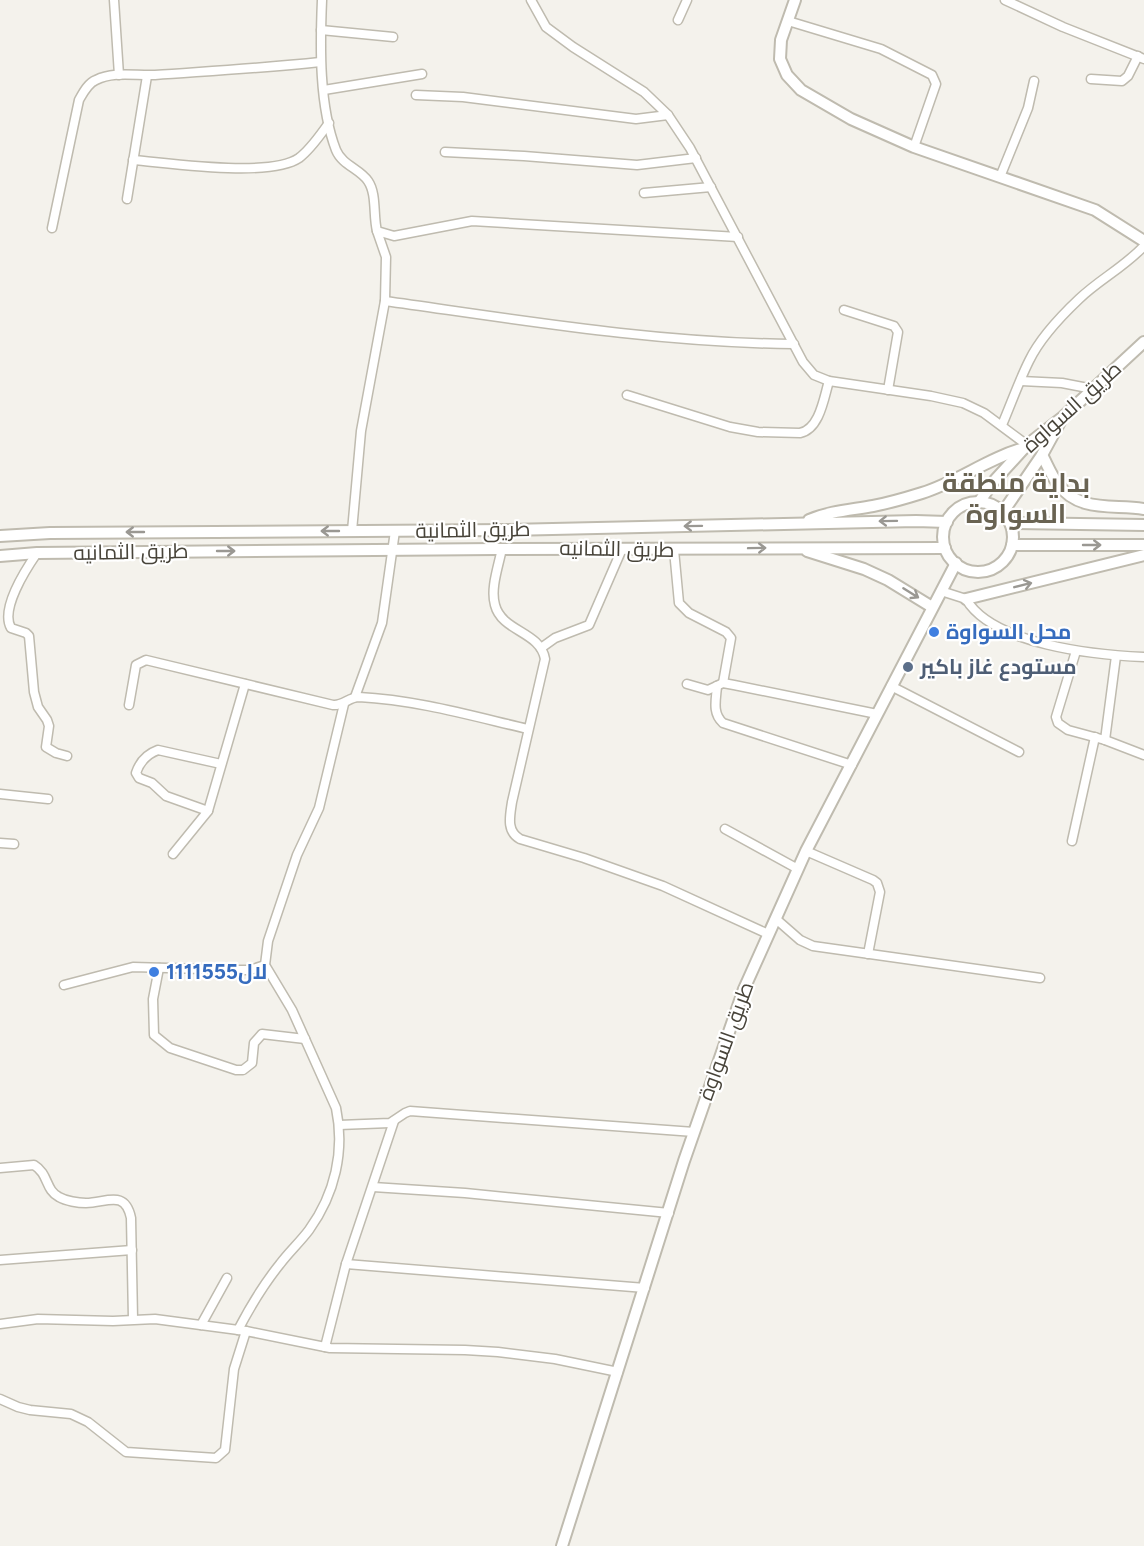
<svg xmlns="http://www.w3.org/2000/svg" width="1144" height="1546" font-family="Figtree,Cairo,sans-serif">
	<rect width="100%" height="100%" fill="#f4f2ec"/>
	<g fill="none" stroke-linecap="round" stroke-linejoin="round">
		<defs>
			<g id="minor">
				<polyline points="114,0 119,75"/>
				<path d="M322 0C320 47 319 106 336 150 342 165 360 169 368 181 377 194 373 216 377 231L394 236 472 221 738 237"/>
				<polyline points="531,0 546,27 573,47 644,92 668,115 690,148 803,362 814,375 829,381 931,396 963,403 984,413 1027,445"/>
				<polyline points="1005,0 1063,27 1144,59"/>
				<polyline points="678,20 687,0"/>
				<polyline points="788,21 881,49 932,75 936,84 914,147"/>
				<polyline points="321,30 393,37"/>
				<polyline points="1091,79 1122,81 1128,76 1138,56"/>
				<polyline points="324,90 422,74"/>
				<polyline points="416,95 463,97 636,119 668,115"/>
				<polyline points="445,152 524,156 637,165 696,158"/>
				<path d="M133 160C170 163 270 178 299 158 311 149 320 135 329 123"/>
				<polyline points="1000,177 1028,108 1034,81"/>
				<polyline points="644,193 711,187"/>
				<polyline points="127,199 147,76"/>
				<path d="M52 228 79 100C83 93 88 83 96 80 114 71 136 76 155 75 210 71 265 68 320 62"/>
				<path d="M385 301C521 320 657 343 794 344"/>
				<polyline points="844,310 894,326 898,332 888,390"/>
				<polyline points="1021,381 1062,383 1093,389"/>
				<path d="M627 395 730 427 758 432 800 433C820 429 824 397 829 381"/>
				<path d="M1002 425C1011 404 1019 381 1029 361 1040 338 1061 316 1079 299 1100 279 1123 268 1144 246"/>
				<polyline points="352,531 361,431 385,301 386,257 377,231"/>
				<path d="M502 548C499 565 490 588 495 605 502 632 540 631 545 659L512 802C510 816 506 831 520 839L584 858 663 886 768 934"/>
				<polyline points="674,550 679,603 689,613 726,632 731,638 723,683"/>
				<path d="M37 553C26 569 0 609 11 628L26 633 29 636 34 692 38 707 47 720 49 726 46 747 56 753 67 756"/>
				<path d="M941 591 966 599C993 645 1096 655 1144 657"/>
				<polyline points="541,648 555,638 589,625 622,549"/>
				<polyline points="1076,651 1056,717 1058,723 1068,730 1105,740 1144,755"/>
				<polyline points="687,684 708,690 723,683 734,685 877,714"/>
				<path d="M717 686C716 700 712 713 723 723L852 765"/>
				<polyline points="891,686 1019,752"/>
				<polyline points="355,697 382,623 395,531"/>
				<path d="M129 705 136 665 146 660 333 705C343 706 349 697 359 697 417 700 472 716 528 729"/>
				<polyline points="1105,740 1116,656"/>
				<polyline points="0,794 48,799"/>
				<path d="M208 811 166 796 152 783 139 778 136 773C140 761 147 754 158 750L221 764"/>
				<polyline points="725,829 798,869"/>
				<polyline points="1072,841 1095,737"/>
				<polyline points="0,843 14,844"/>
				<polyline points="806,851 873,880 877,883 880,892 868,954"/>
				<polyline points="173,854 208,811 245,684"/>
				<polyline points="776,919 800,940 813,946 1040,978"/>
				<polyline points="159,968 153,999 154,1035 170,1048 236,1070 243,1070 252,1063 254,1043 262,1034 305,1039"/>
				<polyline points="64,985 133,967 238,970 250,970 265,965"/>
				<polyline points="339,1125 390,1123 405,1113 410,1111 694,1132"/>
				<path d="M0 1168 34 1165C49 1174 45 1190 59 1197 66 1201 78 1203 86 1203 106 1203 125 1189 131 1218L133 1319"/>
				<polyline points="373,1187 465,1193 669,1213"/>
				<polyline points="0,1260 132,1250"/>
				<polyline points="346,1264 645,1288"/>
				<polyline points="0,1324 38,1319 113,1321 155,1319 246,1331 330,1348 465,1350 498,1352 555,1359 618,1372"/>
				<polyline points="201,1325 227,1278"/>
				<path d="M238 1330C250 1307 263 1285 280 1264 289 1252 300 1242 309 1230 335 1194 345 1151 336 1108L292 1010 265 965 268 941 297 855 319 808 344 704"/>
				<polyline points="325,1347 346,1264 394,1121"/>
				<polyline points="0,1399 18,1407 30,1410 71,1414 88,1422 126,1452 216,1458 225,1450 234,1369 246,1331"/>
			</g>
			<g id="tertiary">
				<polyline points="795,0 781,40 780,59 787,75 801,90 851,119 914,147 1095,210 1144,241"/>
				<path d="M1042 455C1047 464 1051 475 1058 484 1079 513 1113 504 1144 509"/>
				<polyline points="979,502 995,480 1027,445 1063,417 1144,342"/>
				<circle cx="978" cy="537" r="35"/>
				<polyline points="1003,512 1042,455 1060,422"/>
				<path d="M809 520C830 511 851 510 873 506 889 503 906 498 922 493 958 482 988 458 1024 448"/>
				<polyline points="1010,523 1144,525"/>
				<polyline points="0,536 50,533 507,530 916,521 947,522"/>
				<polyline points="1012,545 1144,545"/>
				<polyline points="807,551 864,569 888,580 932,607"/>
				<path d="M0 556 37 553C340 549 642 548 945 548"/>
				<polyline points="966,599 1144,555"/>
				<polyline points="562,1546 684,1161 744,989 806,851 956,563"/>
			</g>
		</defs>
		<!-- minor casing -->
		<use href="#minor" stroke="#bfbbaf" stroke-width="11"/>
		<!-- tertiary casing -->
		<use href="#tertiary" stroke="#bfbbaf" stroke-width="14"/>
		<!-- minor -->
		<use href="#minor" stroke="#fff" stroke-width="8"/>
		<!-- tertiary -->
		<use href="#tertiary" stroke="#fff" stroke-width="10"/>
	</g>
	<!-- one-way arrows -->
	<defs><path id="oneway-shaft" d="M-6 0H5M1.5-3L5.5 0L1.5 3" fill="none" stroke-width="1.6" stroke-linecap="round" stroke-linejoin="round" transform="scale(1.5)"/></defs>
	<g stroke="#9a9893">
		<use href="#oneway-shaft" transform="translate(888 521) rotate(179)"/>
		<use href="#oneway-shaft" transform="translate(693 526) rotate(179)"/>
		<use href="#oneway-shaft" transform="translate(330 531) rotate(180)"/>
		<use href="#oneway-shaft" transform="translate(135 532) rotate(180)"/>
		<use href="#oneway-shaft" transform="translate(1092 545)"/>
		<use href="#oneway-shaft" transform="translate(757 548) rotate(-1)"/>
		<use href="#oneway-shaft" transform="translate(226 551)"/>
		<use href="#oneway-shaft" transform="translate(1023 585) rotate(-14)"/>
		<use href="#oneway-shaft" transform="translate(911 593) rotate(32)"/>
	</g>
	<!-- markers -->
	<g fill="#3f7fe0" stroke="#fff" stroke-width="2">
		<circle cx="934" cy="632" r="6"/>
		<circle cx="154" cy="972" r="6"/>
	</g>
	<circle fill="#5c6f8a" stroke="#fff" stroke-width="2" cx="908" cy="667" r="6"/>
	<g text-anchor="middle" stroke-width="4.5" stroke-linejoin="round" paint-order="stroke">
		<!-- street labels -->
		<g font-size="21" fill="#48443a" stroke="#fff">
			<text transform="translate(1072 407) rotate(-42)" y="7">طريق السواوة</text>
			<text transform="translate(473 530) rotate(-1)" y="7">طريق الثمانية</text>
			<text transform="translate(617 549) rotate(1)" y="7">طريق الثمانيه</text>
			<text transform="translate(131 552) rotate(-1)" y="7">طريق الثمانيه</text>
			<text transform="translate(726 1041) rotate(-70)" y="7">طريق السواوة</text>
		</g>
		<!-- shop labels -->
		<g font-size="21" font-weight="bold" fill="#366cbe" stroke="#fff" text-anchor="start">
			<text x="946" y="639">محل السواوة</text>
			<text x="166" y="979">1111555لال</text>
		</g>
		<!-- service labels -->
		<g font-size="21" font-weight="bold" fill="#4e5e75" stroke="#fff" text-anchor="start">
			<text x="920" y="674">مستودع غاز باكير</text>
		</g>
		<!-- district labels -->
		<g font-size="27" font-weight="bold" fill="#696352" stroke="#fff">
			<text x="1016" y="492">بداية منطقة<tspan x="1016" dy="31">السواوة</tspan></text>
		</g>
	</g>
</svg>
